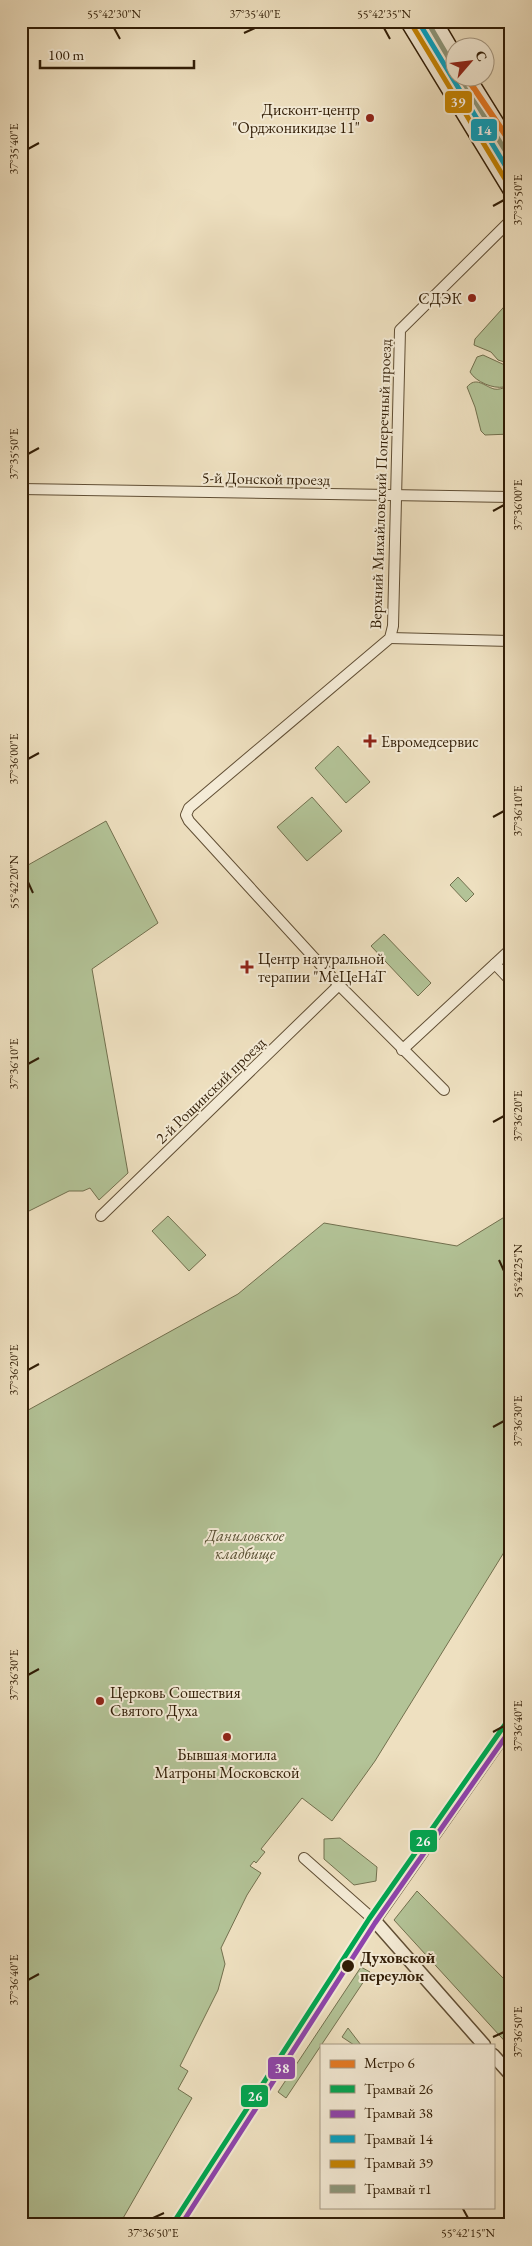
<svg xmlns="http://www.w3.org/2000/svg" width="532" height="2246" font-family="'EB Garamond',serif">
	<rect width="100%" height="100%" fill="#eee0c0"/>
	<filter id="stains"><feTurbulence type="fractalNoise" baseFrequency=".004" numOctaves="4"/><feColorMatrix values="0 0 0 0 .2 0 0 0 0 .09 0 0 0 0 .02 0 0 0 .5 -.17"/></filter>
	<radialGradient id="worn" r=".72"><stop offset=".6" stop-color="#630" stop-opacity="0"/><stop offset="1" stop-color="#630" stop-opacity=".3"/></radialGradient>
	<!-- green -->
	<g fill="#b3c397" stroke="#72704e">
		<polygon points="511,299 511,364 498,360 491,352 474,345 475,339"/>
		<path d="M483 355 509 367 511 372 504 387C493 389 476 382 470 372L477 357Z"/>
		<path d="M511 380V434L485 435 481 431 475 407 467 387C476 376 484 386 494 389 498 390 503 388 507 387Z"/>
		<polygon points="338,746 370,782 346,803 315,768"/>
		<polygon points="312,797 342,831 307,861 277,827"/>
		<polygon points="106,821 158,923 92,969 128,1173 99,1200 90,1188 83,1191 69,1191 21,1215 21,869"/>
		<polygon points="458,877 474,894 466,902 450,885"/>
		<polygon points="384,934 431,983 418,996 371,946"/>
		<polygon points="511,1213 511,1541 375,1761 332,1821 302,1798 261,1849 265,1852 256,1863 254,1861 250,1866 261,1873 247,1895 221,1948 225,1964 218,1990 180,2066 188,2071 178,2089 192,2098 122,2220 130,2225 21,2225 21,1414 238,1294 324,1223 457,1246"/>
		<polygon points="168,1216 206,1255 189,1271 152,1231"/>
		<polygon points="340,1838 377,1867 376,1881 354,1885 324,1859 324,1839"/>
		<polygon points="417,1891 511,1986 511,2048 394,1920"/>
		<polygon points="361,1967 370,1972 286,2098 278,2092"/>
		<polygon points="348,2028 361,2045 354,2045 342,2037"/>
	</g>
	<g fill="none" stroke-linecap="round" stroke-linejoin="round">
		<defs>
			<g id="minor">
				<polyline points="21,489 511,497"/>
				<polyline points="390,638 511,641"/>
				<polyline points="495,964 511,981"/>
				<polyline points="402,1050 511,949"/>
				<polyline points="444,1090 339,985 189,821 186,815 189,808 390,638 393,626 400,330 511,220"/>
				<polyline points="101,1216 339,985"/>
				<polyline points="177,2225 344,1963 374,1920 304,1858"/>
			</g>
			<g id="tertiary">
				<polyline points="484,2045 374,1920 511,1724"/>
				<polyline points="493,2055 511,2075"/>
			</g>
			<g id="secondary">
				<polyline points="408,21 511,190"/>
				<polyline points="434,21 454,55"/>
				<polyline points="468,78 511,147"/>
			</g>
		</defs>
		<!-- minor casing -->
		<use href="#minor" stroke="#604e34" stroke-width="12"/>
		<!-- tertiary casing -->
		<use href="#tertiary" stroke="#604e34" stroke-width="15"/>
		<!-- secondary casing -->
		<use href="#secondary" stroke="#311d06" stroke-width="18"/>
		<!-- minor -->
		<use href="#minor" stroke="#f4ebd6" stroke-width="10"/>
		<!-- tertiary -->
		<use href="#tertiary" stroke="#f4ebd6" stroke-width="12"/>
		<!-- secondary -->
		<use href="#secondary" stroke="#f4ebd6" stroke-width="15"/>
		<defs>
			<polyline id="tram-1" points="172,2225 369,1919 511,1716"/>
			<polyline id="tram-2" points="181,2225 375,1923 511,1729"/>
			<polyline id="tram-3" points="418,21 511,175"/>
			<polyline id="tram-4" points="412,25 505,179"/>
			<g id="tram-5">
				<polyline points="427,21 454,67"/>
				<polyline points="461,78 511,160"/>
			</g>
		</defs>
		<!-- tram-1 casing -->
		<use href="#tram-1" stroke="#f4ebd6" stroke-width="9"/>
		<!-- tram-2 casing -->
		<use href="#tram-2" stroke="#f4ebd6" stroke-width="9"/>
		<!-- tram-3 casing -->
		<use href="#tram-3" stroke="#f4ebd6" stroke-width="9"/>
		<!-- tram-4 casing -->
		<use href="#tram-4" stroke="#f4ebd6" stroke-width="9"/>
		<!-- tram-5 casing -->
		<use href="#tram-5" stroke="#f4ebd6" stroke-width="9"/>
		<!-- tram-1 -->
		<use href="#tram-1" stroke="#00a651" stroke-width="5"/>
		<!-- tram-2 -->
		<use href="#tram-2" stroke="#8e44ad" stroke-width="5"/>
		<!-- tram-3 -->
		<use href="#tram-3" stroke="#02a2c4" stroke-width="5"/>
		<!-- tram-4 -->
		<use href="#tram-4" stroke="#c68402" stroke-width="5"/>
		<!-- tram-5 -->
		<use href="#tram-5" stroke="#8c967a" stroke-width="5"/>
		<defs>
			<polyline id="metro-1" points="467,78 511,143"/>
		</defs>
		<!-- metro-1 casing -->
		<use href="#metro-1" stroke="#f4ebd6" stroke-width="10"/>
		<!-- metro-1 -->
		<use href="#metro-1" stroke="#e67922" stroke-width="6"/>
	</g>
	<!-- ticks -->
	<path fill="none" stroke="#311d06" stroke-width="2" d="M114 28 120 39M384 28 390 39M244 33 255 28M28 149 39 143M493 206 504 200M28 454 39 448M493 511 504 505M28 759 39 753M493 817 504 811M28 882 33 893M28 1064 39 1058M493 1122 504 1116M499 1260 504 1271M28 1370 39 1364M493 1427 504 1421M28 1675 39 1669M493 1732 504 1726M28 1980 39 1974M493 2037 504 2032M462 2207 468 2218M153 2218 164 2213"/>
	<!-- markers -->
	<g fill="#8f2418" stroke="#f4ebd6" stroke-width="2">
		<circle cx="370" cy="118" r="5"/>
		<circle cx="472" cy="298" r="5"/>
		<path d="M367.5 733.5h5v5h5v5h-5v5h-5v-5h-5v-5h5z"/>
		<path d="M244.5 959.5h5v5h5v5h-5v5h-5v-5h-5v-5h5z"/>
		<circle cx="100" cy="1701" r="5"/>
		<circle cx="227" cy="1737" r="5"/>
	</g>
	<circle fill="#311d06" stroke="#f4ebd6" stroke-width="2" cx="348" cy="1966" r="7"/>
	<g text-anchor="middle" stroke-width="4" stroke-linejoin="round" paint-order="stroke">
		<!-- poi labels -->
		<g font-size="16" fill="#311d06" stroke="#f4ebd6" text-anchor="start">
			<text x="360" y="115" text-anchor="end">Дисконт-центр<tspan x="360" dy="18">"Орджоникидзе 11"</tspan></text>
			<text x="462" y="304" text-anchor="end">СДЭК</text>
			<text x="381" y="747">Евромедсервис</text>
			<text x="258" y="964">Центр натуральной<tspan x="258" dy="18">терапии "МеЦеНаТ</tspan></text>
			<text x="110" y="1698">Церковь Сошествия<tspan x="110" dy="18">Святого Духа</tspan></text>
			<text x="227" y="1760" text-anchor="middle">Бывшая могила<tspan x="227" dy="18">Матроны Московской</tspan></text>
		</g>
		<!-- street labels -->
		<g font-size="16" fill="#311d06" stroke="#f4ebd6">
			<text transform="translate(266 478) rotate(1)" y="6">5-й Донской проезд</text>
			<text transform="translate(380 484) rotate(-88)" y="6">Верхний Михайловский Поперечный проезд</text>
			<text transform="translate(210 1090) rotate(-44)" y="6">2-й Рощинский проезд</text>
		</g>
		<!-- park labels -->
		<g font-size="16" font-style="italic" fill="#584f32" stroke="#f4ebd6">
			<text x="245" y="1541">Даниловское<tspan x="245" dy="18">кладбище</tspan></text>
		</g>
		<!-- stop labels -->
		<g font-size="16" font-weight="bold" fill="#311d06" stroke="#f4ebd6" text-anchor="start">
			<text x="360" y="1963">Духовской<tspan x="360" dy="18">переулок</tspan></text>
		</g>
	</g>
	<g stroke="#f4ebd6" stroke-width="2">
		<rect x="444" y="90" width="29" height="24" rx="5" fill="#c68402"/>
		<rect x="470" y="118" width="28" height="24" rx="5" fill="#02a2c4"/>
		<rect x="409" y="1829" width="29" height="24" rx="5" fill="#00a651"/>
		<rect x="267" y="2056" width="29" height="24" rx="5" fill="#8e44ad"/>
		<rect x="240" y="2084" width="29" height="24" rx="5" fill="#00a651"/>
	</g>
	<g font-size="14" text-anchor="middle" font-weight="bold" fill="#fff">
		<text x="458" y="107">39</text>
		<text x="484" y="135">14</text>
		<text x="423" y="1846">26</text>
		<text x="282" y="2073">38</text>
		<text x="255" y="2101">26</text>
	</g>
	<!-- margin -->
	<rect width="532" height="2246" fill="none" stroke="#eee0c0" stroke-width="55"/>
	<!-- legend -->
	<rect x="320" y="2044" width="175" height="165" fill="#f4ebd6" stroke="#a69983"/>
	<rect x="330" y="2060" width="25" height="8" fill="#e67922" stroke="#a69983"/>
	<text x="364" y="2068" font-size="15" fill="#311d06">Метро 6</text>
	<rect x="330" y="2085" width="25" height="8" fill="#00a651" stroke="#a69983"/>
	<text x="364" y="2094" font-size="15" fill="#311d06">Трамвай 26</text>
	<rect x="330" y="2110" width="25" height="8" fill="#8e44ad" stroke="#a69983"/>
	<text x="364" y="2118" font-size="15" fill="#311d06">Трамвай 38</text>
	<rect x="330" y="2135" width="25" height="8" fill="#02a2c4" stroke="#a69983"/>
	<text x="364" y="2144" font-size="15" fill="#311d06">Трамвай 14</text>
	<rect x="330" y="2160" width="25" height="8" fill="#c68402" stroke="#a69983"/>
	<text x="364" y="2168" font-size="15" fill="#311d06">Трамвай 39</text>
	<rect x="330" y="2185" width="25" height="8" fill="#8c967a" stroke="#a69983"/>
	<text x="364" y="2194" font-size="15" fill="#311d06">Трамвай т1</text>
	<!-- north arrow -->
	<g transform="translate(470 62) rotate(62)"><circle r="24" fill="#f4ebd6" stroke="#a69983"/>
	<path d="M0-4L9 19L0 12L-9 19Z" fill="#8f2418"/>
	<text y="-8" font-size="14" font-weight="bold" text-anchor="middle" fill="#311d06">С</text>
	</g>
	<!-- scale -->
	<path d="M40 60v8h154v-8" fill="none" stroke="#311d06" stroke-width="2.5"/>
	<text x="48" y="60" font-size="15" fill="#311d06" stroke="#f4ebd6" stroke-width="4" paint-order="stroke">100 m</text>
	<rect x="28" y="28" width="476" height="2190" fill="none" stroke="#311d06" stroke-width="2"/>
	<g font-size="12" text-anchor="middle" fill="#311d06">
		<text x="114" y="18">55°42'30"N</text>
		<text x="255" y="18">37°35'40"E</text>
		<text x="384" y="18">55°42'35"N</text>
		<text transform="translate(14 149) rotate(-90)" y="4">37°35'40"E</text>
		<text transform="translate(518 200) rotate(-90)" y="4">37°35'50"E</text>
		<text transform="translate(14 454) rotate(-90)" y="4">37°35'50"E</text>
		<text transform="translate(518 505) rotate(-90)" y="4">37°36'00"E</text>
		<text transform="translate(14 759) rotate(-90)" y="4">37°36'00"E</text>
		<text transform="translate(518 811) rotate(-90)" y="4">37°36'10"E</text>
		<text transform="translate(14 882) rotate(-90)" y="4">55°42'20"N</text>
		<text transform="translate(14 1064) rotate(-90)" y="4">37°36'10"E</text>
		<text transform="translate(518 1116) rotate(-90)" y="4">37°36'20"E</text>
		<text transform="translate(518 1271) rotate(-90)" y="4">55°42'25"N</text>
		<text transform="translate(14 1370) rotate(-90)" y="4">37°36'20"E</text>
		<text transform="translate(518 1421) rotate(-90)" y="4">37°36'30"E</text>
		<text transform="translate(14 1675) rotate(-90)" y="4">37°36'30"E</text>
		<text transform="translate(518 1726) rotate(-90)" y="4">37°36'40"E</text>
		<text transform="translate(14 1980) rotate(-90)" y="4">37°36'40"E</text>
		<text transform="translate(518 2032) rotate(-90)" y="4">37°36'50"E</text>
		<text x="153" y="2237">37°36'50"E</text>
		<text x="468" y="2237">55°42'15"N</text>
	</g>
	<rect width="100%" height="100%" filter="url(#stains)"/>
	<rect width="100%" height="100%" fill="url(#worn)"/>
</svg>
